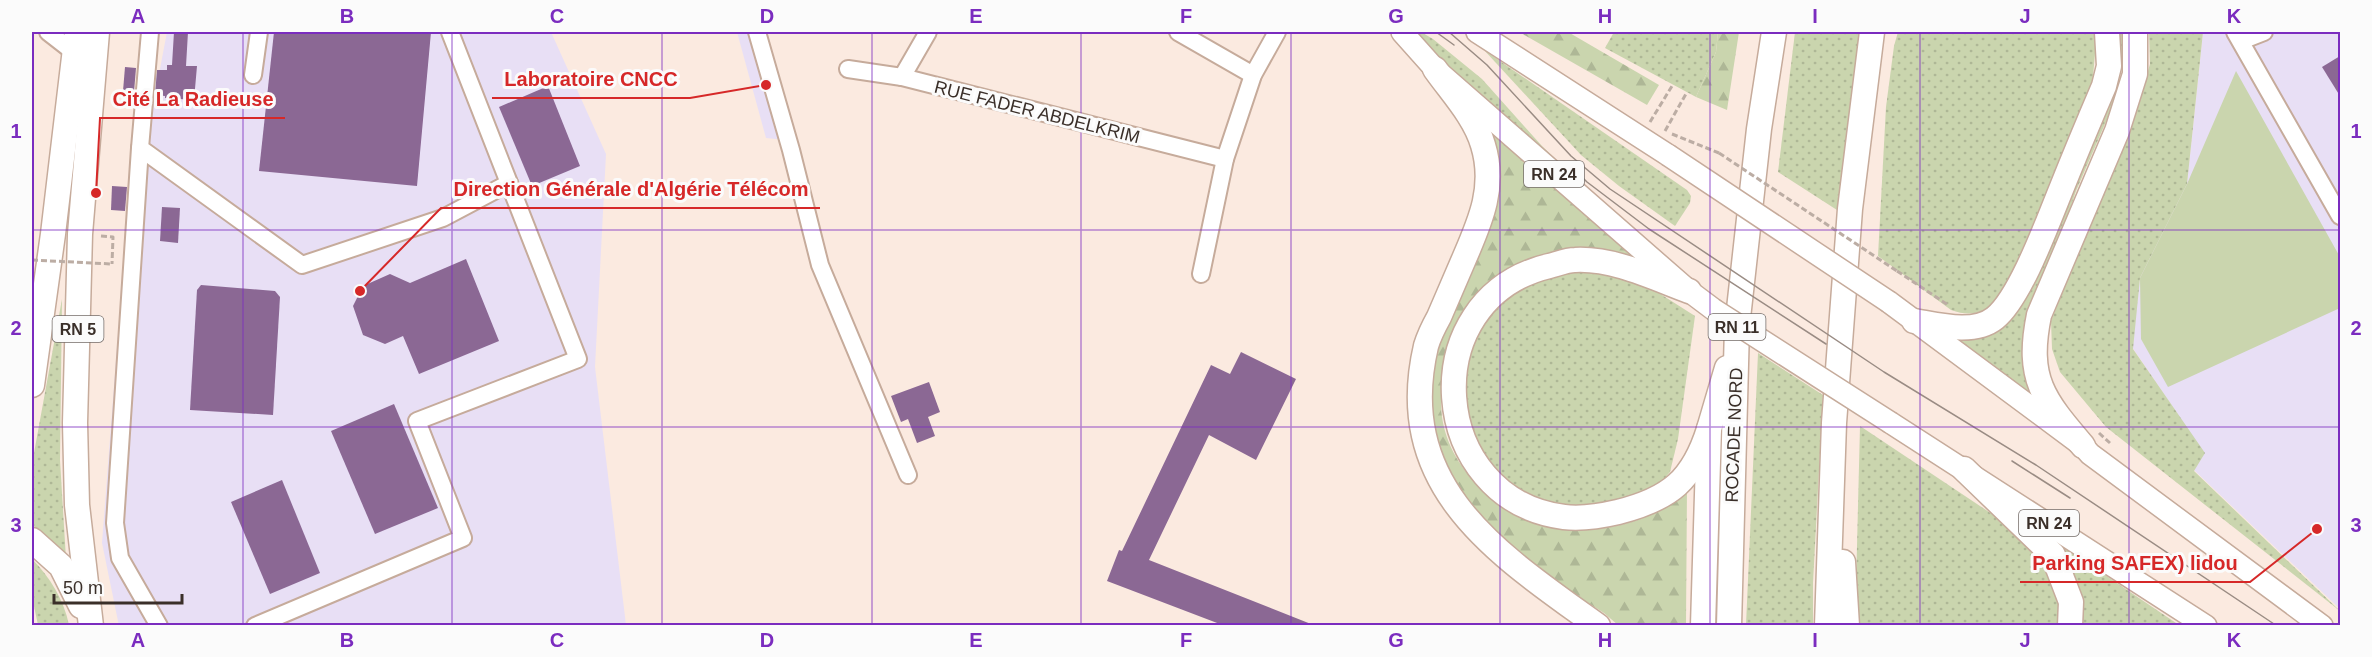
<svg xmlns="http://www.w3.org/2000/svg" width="2372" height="657" font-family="Helvetica,sans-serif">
	<defs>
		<pattern id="green-dots" width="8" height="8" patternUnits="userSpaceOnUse" patternTransform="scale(1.5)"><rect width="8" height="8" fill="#cad5ae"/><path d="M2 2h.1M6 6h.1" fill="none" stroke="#aeb796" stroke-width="1.8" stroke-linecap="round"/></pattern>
		<pattern id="forest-firs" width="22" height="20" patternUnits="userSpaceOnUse" patternTransform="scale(1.5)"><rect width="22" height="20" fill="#cad5ae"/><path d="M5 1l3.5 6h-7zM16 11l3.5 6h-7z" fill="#aeb796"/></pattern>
	</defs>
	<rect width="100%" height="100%" fill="#fbeae0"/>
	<!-- commercial -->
	<g fill="#e8dff5">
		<polygon points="167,32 551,32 606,154 595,367 626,625 119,626 102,543 138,74 159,74"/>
		<polygon points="737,32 767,32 795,141 766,138"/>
		<polygon points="2203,32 2340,32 2340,609 2194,470 2204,453 2132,347 2140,278 2187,184"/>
	</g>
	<!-- green -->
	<g fill="url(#green-dots)">
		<polygon points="1408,32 1421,32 1433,39 1482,79 1542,146 1587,189"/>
		<polygon points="1614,32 1718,32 1716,52 1696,97 1605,48"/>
		<polygon points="1795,32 1861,32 1837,210 1778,172"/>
		<path d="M1898 32H2094L2096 42 2092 88 2002 296C1986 312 1973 318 1951 310L1878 256 1886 107 1894 46Z"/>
		<polygon points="2116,32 2123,32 2123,61 2114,103 2076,191 2039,301 2048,410 1948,335 2000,321"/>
		<polygon points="2149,32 2203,32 2187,184 2140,278 2133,349 2205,453 2194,471 2340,611 2106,427 2060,372 2052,349 2051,321 2140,99 2150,64"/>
		<polygon points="1484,50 1687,190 1691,196 1690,203 1675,226 1619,186 1581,155"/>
		<polygon points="1585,270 1624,277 1651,288 1695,316 1678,439 1670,472 1659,485 1632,498 1580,508 1553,503 1528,495 1505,482 1476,452 1460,374 1485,312 1542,277"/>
		<polygon points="62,299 60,460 66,559 32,524 32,464"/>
		<polygon points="1758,353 1823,395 1813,583 1813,625 1746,625"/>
		<polygon points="1860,426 1998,518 2028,543 2051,576 2058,601 2061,625 1855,626"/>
		<path d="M2059 544 2179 625H2081C2080 589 2077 576 2059 544Z"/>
		<path d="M32 559C50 577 64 600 69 625H38L32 597Z"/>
	</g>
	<!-- forest -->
	<g fill="url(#forest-firs)">
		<polygon points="1519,32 1568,32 1659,85 1647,105"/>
		<polygon points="1718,32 1739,32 1727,110 1696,97 1716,52"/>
		<path d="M1482 119 1644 266 1558 254C1530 279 1503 303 1476 327 1468 334 1454 342 1449 351 1441 366 1441 389 1441 405 1442 435 1455 461 1475 482 1487 495 1502 508 1518 516 1560 537 1622 533 1663 508 1671 503 1679 495 1687 488L1686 625H1618L1604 613 1527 564 1455 489 1429 417 1430 367 1443 326 1483 240Z"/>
	</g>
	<!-- pitch -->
	<polygon fill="#cad5ae" points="2236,71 2340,257 2340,308 2168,387 2141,339 2140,278 2187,184"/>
	<!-- building -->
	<g fill="#8b6894">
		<polygon points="174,32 188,32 186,66 197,66 194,100 165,98 165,96 155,95 157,70 167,70 167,65 172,65"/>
		<polygon points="274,32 431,32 417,186 259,171"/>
		<polygon points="2340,56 2340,96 2322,67"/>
		<polygon points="125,67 136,68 134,92 123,91"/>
		<polygon points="548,86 580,166 532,186 499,107"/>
		<polygon points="112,186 127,187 125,211 111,210"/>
		<polygon points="162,207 180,208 178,243 160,241"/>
		<polygon points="466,259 499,341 419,374 403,336 385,344 363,335 353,306 363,286 390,274 410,283"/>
		<polygon points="201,285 275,291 280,297 273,415 190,410 197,290"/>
		<polygon points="1241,352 1296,379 1256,460 1209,435 1149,560 1316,626 1225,626 1107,581 1119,550 1122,551 1211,365 1230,374"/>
		<polygon points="929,382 940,412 928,417 935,436 917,443 908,419 901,422 891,396"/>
		<polygon points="394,404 438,508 375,534 331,431"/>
		<polygon points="282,480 320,573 270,594 231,502"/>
	</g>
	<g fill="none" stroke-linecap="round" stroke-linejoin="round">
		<defs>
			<g id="minor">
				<polyline points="48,32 75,53"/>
				<polyline points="150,32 140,148 302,265 443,218 509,183 450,32"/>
				<polyline points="757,32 791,150 820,265 908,475"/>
				<polyline points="1178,32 1253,75"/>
				<polyline points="2235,32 2340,216"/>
				<polyline points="2241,41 2264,32"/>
				<polyline points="848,69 902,77 1225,159"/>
				<polyline points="253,75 259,32"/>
				<polyline points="902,77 928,32"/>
				<polyline points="140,148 115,523 120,558 159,626"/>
				<polyline points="1201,274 1225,159 1253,75 1277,32"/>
				<polyline points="255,626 463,538 417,421 578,359 509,183"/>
			</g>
			<g id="major">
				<polyline points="1402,32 1435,69 1689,291 1713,309"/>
				<polyline points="1477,32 1668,155"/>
				<polyline points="1889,302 2083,446 2090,454 2322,626"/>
				<polyline points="1891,423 2206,626"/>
			</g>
			<g id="highway">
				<path d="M1435 69C1452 93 1475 117 1483 145 1496 187 1480 222 1464 259 1456 278 1447 298 1439 317 1434 326 1429 336 1426 346 1393 488 1498 554 1598 626"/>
				<path d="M1689 291C1654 278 1614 258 1575 260 1567 260 1557 264 1549 266 1412 299 1428 500 1564 517 1581 519 1601 516 1618 512 1670 499 1693 480 1709 429"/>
				<path d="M1914 321C1938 325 1974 335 1995 318 2020 298 2047 224 2060 192 2074 157 2089 121 2104 86L2109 66 2107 32"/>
				<polyline points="32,385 53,234 77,32"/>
				<path d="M2083 446C2043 399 2026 379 2039 315L2117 131 2135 74V32"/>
				<polyline points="1964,469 2053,555 2071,602 2070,626"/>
				<polyline points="32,540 61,566 81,606"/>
				<polyline points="1843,562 1847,626"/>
				<polyline points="91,626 77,505 75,423 80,234 97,32"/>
				<polyline points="1703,626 1709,429 1727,368"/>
				<polyline points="1729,626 1737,327 1759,129 1774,32"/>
				<polyline points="1827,626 1834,423 1850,209 1872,32"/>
			</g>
		</defs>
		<!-- minor casing -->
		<use href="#minor" stroke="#c6ab9b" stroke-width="20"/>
		<!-- major casing -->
		<use href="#major" stroke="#c6ab9b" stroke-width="24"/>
		<!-- highway casing -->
		<use href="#highway" stroke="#c6ab9b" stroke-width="27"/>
		<!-- path -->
		<g stroke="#bcada4" stroke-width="3" stroke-dasharray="6 3" stroke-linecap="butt">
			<polyline points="1650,122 1672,86"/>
			<polyline points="1665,131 1687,92"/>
			<polyline points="1672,134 1719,153"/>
			<polyline points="101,236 113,237 112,264"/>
			<polyline points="1897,271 1948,305"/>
			<polyline points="2099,433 2110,443"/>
		</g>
		<!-- minor -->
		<use href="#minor" stroke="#fff" stroke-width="16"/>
		<!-- major -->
		<use href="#major" stroke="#fff" stroke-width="21"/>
		<!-- highway -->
		<use href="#highway" stroke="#fff" stroke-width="24"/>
		<!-- tram -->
		<g stroke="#9a8c84" stroke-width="1.5">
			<polyline points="1436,32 1454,45"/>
			<polyline points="1449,32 1487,65 1571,156 1610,189 1884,372 2036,465 2277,626"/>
			<polyline points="1571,166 1587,182 1649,229 1826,344"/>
			<polyline points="2012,461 2070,498"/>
		</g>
		<defs>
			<g id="major-bridge">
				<polyline points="1668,155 1889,302"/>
				<polyline points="1713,309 1891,423"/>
			</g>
		</defs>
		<!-- major-bridge casing -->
		<use href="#major-bridge" stroke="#c6ab9b" stroke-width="24" stroke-linecap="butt"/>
		<!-- path-bridge -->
		<g stroke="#bcada4" stroke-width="3" stroke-dasharray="6 3" stroke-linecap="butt">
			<polyline points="1719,153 1897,271"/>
			<polyline points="32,260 112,264"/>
		</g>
		<!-- major-bridge -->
		<use href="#major-bridge" stroke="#fff" stroke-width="21"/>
	</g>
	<!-- grid -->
	<path fill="none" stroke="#7b2cbf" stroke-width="1.5" stroke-opacity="0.55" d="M243 32V626M452 32V626M662 32V626M872 32V626M1081 32V626M1291 32V626M1500 32V626M1710 32V626M1920 32V626M2129 32V626M32 230H2340M32 427H2340"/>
	<g text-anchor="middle" stroke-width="6" stroke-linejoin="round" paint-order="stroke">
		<!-- shield labels -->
		<g fill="#fbfbfb" stroke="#746c68" stroke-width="1.5">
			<rect x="1524" y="161" width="60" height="26" rx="4.5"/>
			<rect x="1708.5" y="314" width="57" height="26" rx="4.5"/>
			<rect x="52.5" y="316" width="51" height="26" rx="4.5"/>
			<rect x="2019" y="510" width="60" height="26" rx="4.5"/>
		</g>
		<g font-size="16" font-weight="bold" fill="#3a2f29">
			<text x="1554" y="180">RN 24</text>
			<text x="1737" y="333">RN 11</text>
			<text x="78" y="335">RN 5</text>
			<text x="2049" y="529">RN 24</text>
		</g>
		<!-- street labels -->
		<g font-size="18" fill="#3a2f29" stroke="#fbfbfb">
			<text transform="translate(1037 112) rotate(14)" y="6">RUE FADER ABDELKRIM</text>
			<text transform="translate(1734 435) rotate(-88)" y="6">ROCADE NORD</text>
		</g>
	</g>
	<!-- callouts -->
	<path fill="none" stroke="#d62828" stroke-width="2" d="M766 85L690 98H492M96 193L100 118H285M360 291L441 208H820M2317 529L2250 582H2020"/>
	<g fill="#d62828" stroke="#fbfbfb" stroke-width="2">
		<circle cx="766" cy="85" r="6"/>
		<circle cx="96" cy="193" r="6"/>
		<circle cx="360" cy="291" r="6"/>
		<circle cx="2317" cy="529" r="6"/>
	</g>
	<g font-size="20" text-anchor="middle" font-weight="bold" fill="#d62828" stroke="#fbfbfb" stroke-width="6" stroke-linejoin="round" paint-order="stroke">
		<text x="591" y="86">Laboratoire CNCC</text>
		<text x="193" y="106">Cité La Radieuse</text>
		<text x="631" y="196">Direction Générale d'Algérie Télécom</text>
		<text x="2135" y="570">Parking SAFEX) lidou</text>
	</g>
	<!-- border -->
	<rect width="2372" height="657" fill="none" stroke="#fbfbfb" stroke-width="66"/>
	<!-- scale -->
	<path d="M54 594v9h128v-9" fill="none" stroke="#3a2f29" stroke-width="3"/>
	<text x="63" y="594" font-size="18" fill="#3a2f29" stroke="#fbfbfb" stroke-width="4.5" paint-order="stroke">50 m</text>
	<rect x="33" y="33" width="2306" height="591" fill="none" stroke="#7b2cbf" stroke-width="2"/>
	<g font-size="20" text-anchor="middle" font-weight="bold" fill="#7b2cbf">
		<text x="138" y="23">A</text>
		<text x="347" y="23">B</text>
		<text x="557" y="23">C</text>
		<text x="767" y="23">D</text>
		<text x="976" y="23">E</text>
		<text x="1186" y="23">F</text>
		<text x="1396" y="23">G</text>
		<text x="1605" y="23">H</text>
		<text x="1815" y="23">I</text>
		<text x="2025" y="23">J</text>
		<text x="2234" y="23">K</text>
		<text x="16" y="138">1</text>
		<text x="2356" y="138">1</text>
		<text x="16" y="335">2</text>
		<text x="2356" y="335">2</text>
		<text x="16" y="532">3</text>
		<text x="2356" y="532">3</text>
		<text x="138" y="647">A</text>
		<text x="347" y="647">B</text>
		<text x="557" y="647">C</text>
		<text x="767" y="647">D</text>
		<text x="976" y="647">E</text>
		<text x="1186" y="647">F</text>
		<text x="1396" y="647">G</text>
		<text x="1605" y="647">H</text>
		<text x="1815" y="647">I</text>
		<text x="2025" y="647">J</text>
		<text x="2234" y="647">K</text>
	</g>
</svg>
